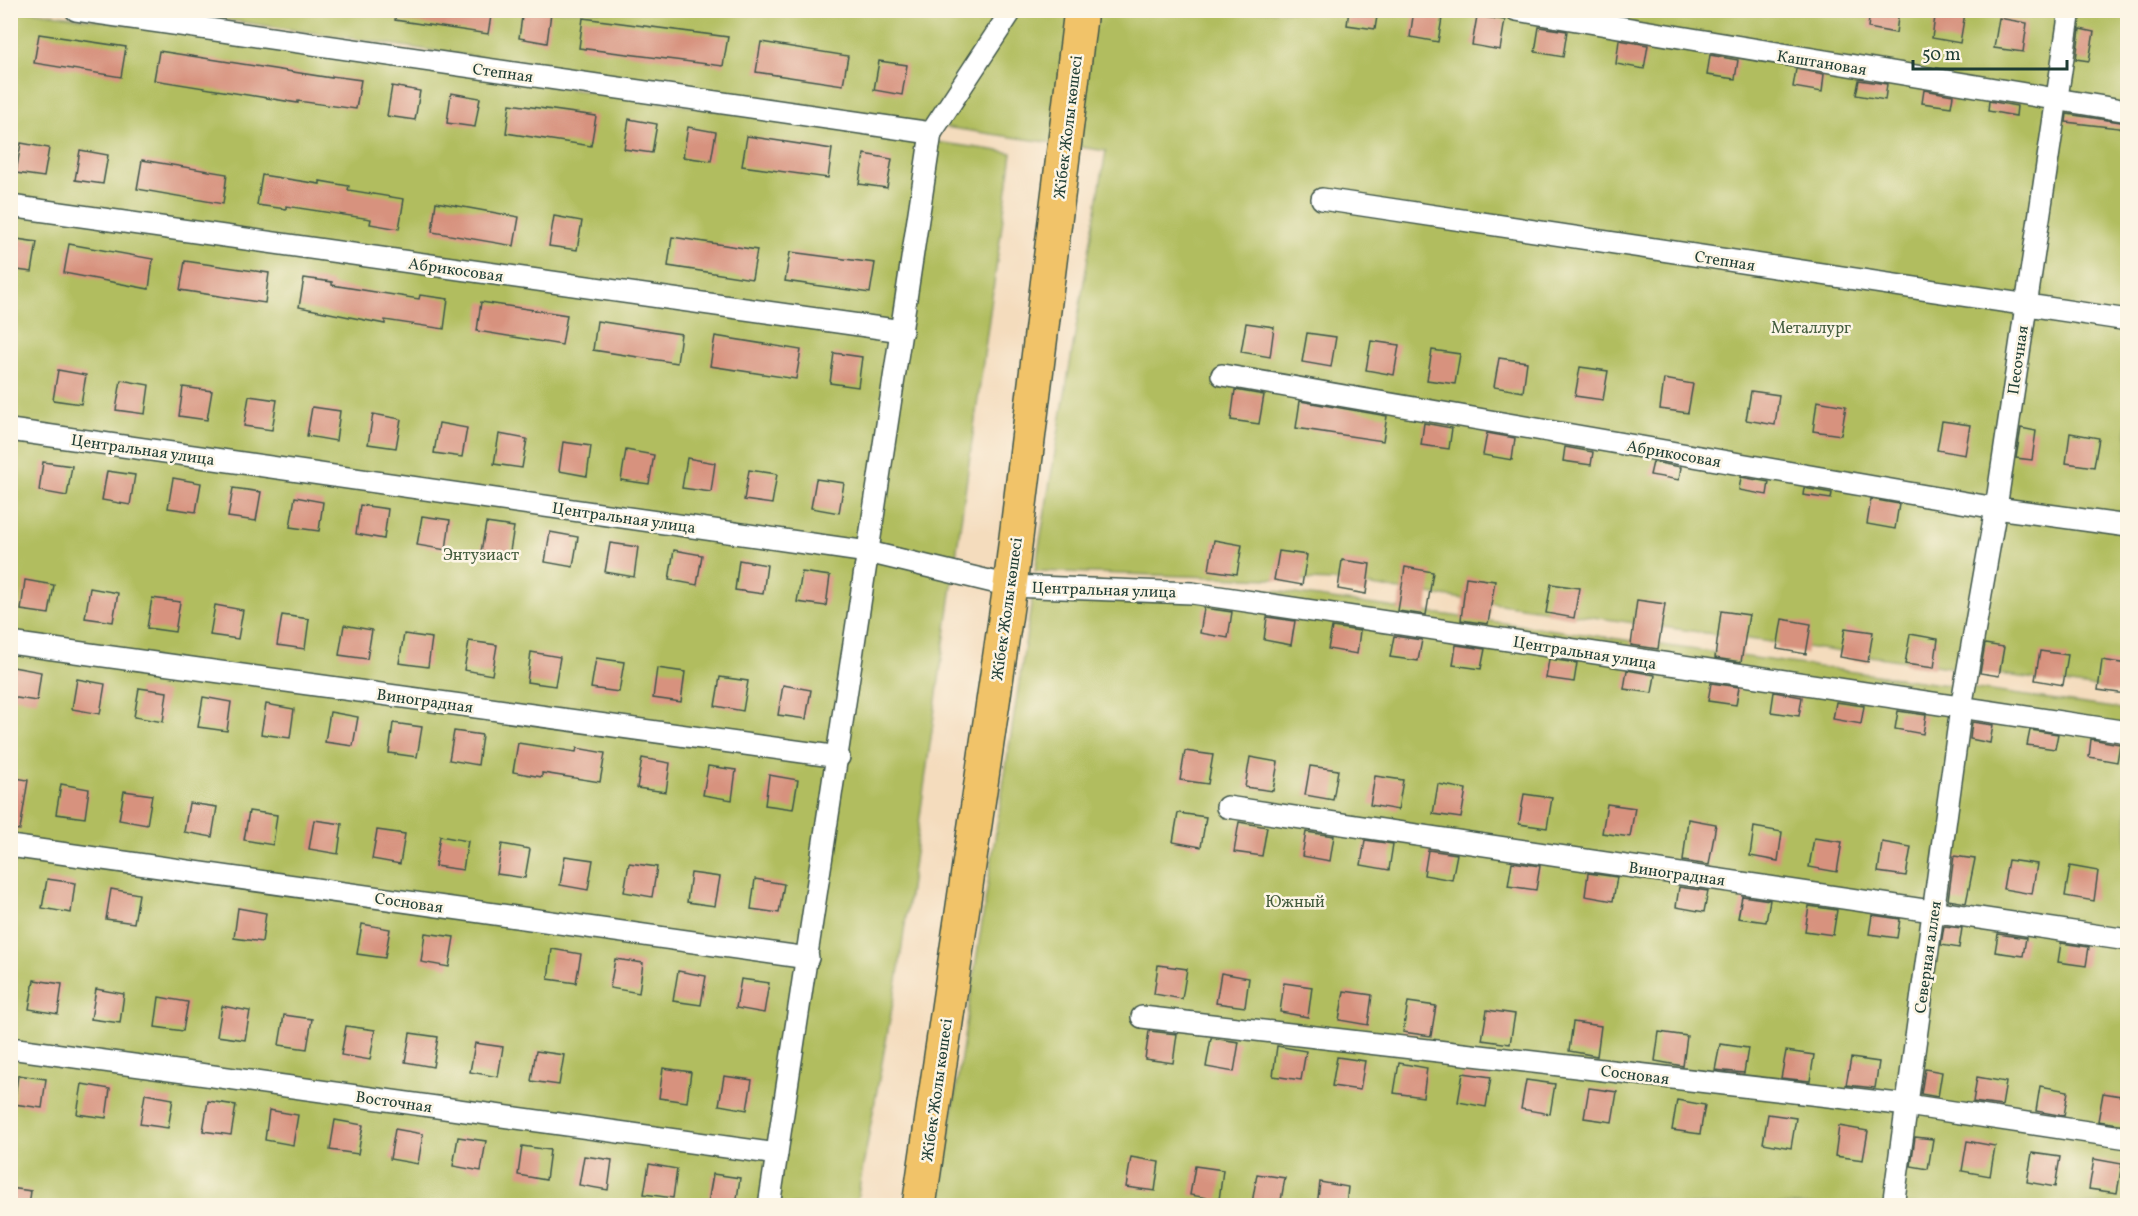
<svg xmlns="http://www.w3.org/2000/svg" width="2138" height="1216" font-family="Vollkorn,serif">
	<rect width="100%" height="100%" fill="#fcf5e5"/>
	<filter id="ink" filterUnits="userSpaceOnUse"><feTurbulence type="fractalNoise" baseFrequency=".0167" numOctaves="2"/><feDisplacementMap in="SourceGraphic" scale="12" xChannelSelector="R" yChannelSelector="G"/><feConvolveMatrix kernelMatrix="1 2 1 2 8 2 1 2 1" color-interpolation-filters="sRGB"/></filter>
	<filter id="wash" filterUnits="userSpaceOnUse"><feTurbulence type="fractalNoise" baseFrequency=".008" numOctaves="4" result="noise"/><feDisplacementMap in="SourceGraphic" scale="24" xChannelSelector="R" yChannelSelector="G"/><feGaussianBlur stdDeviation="1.35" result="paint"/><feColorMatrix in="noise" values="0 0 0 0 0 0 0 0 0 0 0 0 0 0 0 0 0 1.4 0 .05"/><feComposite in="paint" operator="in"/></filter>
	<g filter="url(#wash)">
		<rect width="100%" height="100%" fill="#f4dcbd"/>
		<!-- green -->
		<g fill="#b1bd5f" stroke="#687d4a" stroke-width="1.5">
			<polygon points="10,11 32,11 1012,153 898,975 856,1205 11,1205"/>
			<polygon points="167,11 2127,11 2127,692 1336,581 1035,571 1106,151"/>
			<polygon points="1035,580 1267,590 2127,710 2127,1205 938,1206"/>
		</g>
		<g id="blocks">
			<!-- building -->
			<g fill="#d7927e">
				<polygon points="396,10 492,10 488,34 395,20"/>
				<polygon points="523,10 551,13 547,43 519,38"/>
				<polygon points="1349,10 1378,10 1375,29 1347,25"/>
				<polygon points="1414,10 1443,12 1438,42 1410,37"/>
				<polygon points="1870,10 1899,10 1896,33 1868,28"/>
				<polygon points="1936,10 1965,13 1960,43 1932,38"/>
				<polygon points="1477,16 1505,20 1500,50 1472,45"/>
				<polygon points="583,18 728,37 723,66 579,48"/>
				<polygon points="1999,18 2027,23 2023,52 1994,48"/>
				<polygon points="1539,27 1567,31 1563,57 1535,52"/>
				<polygon points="2080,29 2094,32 2089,61 2076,59"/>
				<polygon points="39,34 126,47 121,77 34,63"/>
				<polygon points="1619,40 1648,45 1644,69 1616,64"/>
				<polygon points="761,42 848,56 843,85 756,72"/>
				<polygon points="159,51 332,78 332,76 361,80 356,109 298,101 298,103 154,80"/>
				<polygon points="1710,55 1738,60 1735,79 1707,75"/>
				<polygon points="879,61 907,65 902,95 874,90"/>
				<polygon points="1796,69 1824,74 1822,92 1793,87"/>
				<polygon points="1859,80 1887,84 1885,100 1856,95"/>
				<polygon points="392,86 420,91 415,120 387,116"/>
				<polygon points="1924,90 1953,95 1951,107 1922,103"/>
				<polygon points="451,93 480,98 475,127 447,123"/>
				<polygon points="1989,101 2017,106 2016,116 1988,111"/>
				<polygon points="510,104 596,116 591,146 506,133"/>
				<polygon points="2067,114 2127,123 2127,129 2066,122"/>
				<polygon points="629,119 657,124 652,153 624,149"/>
				<polygon points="688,127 716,132 711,161 683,157"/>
				<polygon points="747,136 832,149 828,178 742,166"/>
				<polygon points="21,143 49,148 44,177 16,173"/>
				<polygon points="80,150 108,155 103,184 75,180"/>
				<polygon points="864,154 892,159 887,188 859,184"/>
				<polygon points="142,160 227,174 223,204 137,189"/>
				<polygon points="262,175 320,184 320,181 349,186 348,190 404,199 399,229 370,224 371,219 286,206 286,209 257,205"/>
				<polygon points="436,202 519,217 514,246 432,232"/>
				<polygon points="554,216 582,221 577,250 549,246"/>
				<polygon points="672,237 757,250 752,279 668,266"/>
				<polygon points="10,238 37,242 32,272 10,269"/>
				<polygon points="69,244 153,259 149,289 64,273"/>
				<polygon points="790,252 875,263 870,293 785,281"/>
				<polygon points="185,261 269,273 265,303 180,290"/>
				<polygon points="304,278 332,282 332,285 419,299 420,295 448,299 444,329 385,320 385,324 299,307"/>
				<polygon points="481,302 567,315 562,345 477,331"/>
				<polygon points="597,321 681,334 677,363 593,350"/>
				<polygon points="1246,323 1274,327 1270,357 1241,352"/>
				<polygon points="1307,333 1336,337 1331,367 1302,362"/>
				<polygon points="715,336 801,350 796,379 710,366"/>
				<polygon points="1371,341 1399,345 1394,375 1366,370"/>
				<polygon points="1432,350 1460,354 1455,384 1427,380"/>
				<polygon points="834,353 862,357 858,387 830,383"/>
				<polygon points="1499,358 1527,362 1523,392 1494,387"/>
				<polygon points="1580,367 1608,371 1603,400 1575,396"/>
				<polygon points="58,370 86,375 81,404 53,400"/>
				<polygon points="1664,379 1693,384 1688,413 1660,409"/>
				<polygon points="121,380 149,385 145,414 116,410"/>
				<polygon points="183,387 212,391 207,420 179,416"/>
				<polygon points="1235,390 1264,395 1259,424 1231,420"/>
				<polygon points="1751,391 1779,395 1775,425 1746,420"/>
				<polygon points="249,396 277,400 272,430 244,426"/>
				<polygon points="1300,401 1387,416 1383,441 1296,428"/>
				<polygon points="1817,401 1846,406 1841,435 1813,431"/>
				<polygon points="312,407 340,411 336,441 307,436"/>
				<polygon points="373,414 401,419 396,448 368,444"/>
				<polygon points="1942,421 1970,425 1965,455 1937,450"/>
				<polygon points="439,423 467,428 462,457 434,453"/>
				<polygon points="1424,423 1452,428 1449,449 1421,445"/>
				<polygon points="2021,428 2036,431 2032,460 2016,458"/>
				<polygon points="1487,433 1515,438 1512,460 1483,455"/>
				<polygon points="2070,433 2099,438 2094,467 2066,463"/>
				<polygon points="499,434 527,439 522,468 494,464"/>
				<polygon points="563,442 591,446 587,476 559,471"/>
				<polygon points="1565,447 1593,452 1591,465 1563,461"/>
				<polygon points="626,450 654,455 649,484 621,480"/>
				<polygon points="687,458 715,463 711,492 682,488"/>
				<polygon points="43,462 72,466 67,496 39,491"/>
				<polygon points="1653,462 1681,467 1679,480 1650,475"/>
				<polygon points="749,470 777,474 772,504 744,500"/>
				<polygon points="107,471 135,475 130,505 102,500"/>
				<polygon points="1741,477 1769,482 1767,495 1739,490"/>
				<polygon points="173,478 201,483 196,512 168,508"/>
				<polygon points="816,479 844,483 839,513 811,508"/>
				<polygon points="233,488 261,492 256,521 228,517"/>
				<polygon points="1804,488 1832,493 1831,499 1803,495"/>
				<polygon points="295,497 323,502 319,531 290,527"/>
				<polygon points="1871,499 1899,504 1895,529 1867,524"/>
				<polygon points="360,505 388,509 384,539 356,534"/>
				<polygon points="422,516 450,520 446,550 417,545"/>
				<polygon points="486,523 514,527 509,557 481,552"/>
				<polygon points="550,532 578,537 573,567 545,562"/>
				<polygon points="1214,540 1242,545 1237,574 1209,570"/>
				<polygon points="610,543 638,547 634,577 605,572"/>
				<polygon points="674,550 702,555 697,585 669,580"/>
				<polygon points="1279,551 1307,555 1302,585 1274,580"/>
				<polygon points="739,560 767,565 763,594 735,590"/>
				<polygon points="1342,560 1370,564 1366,594 1338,589"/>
				<polygon points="1405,567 1433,572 1426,615 1398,611"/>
				<polygon points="802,572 830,576 826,606 797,602"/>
				<polygon points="1466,577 1495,581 1488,624 1461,620"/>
				<polygon points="25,580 54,585 49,614 21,610"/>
				<polygon points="1551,584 1579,588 1574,618 1546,613"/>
				<polygon points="90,588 118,593 113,622 85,618"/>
				<polygon points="152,598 180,602 175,632 147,628"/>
				<polygon points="1637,600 1665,604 1658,649 1631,645"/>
				<polygon points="215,605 243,610 238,639 210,635"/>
				<polygon points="1204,608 1232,612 1228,638 1200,633"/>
				<polygon points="1721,611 1749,615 1741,662 1715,658"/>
				<polygon points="282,615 309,619 305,649 277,645"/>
				<polygon points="1267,617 1295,621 1291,645 1264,640"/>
				<polygon points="1782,619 1811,624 1806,654 1777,649"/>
				<polygon points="344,625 372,630 367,659 339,655"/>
				<polygon points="1332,627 1360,631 1357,654 1328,649"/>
				<polygon points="1845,628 1873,632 1868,662 1840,657"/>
				<polygon points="404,634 432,638 428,667 399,663"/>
				<polygon points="1910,634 1938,639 1934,668 1905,664"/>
				<polygon points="1394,636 1422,640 1418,661 1390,657"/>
				<polygon points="469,641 497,645 492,675 464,670"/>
				<polygon points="1985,644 2004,647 1999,676 1980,673"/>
				<polygon points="1456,645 1485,649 1481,669 1453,665"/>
				<polygon points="2040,651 2068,655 2063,685 2035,680"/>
				<polygon points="531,652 560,657 555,686 527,682"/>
				<polygon points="596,658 624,662 619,692 591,688"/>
				<polygon points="1549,659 1577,663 1574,682 1546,678"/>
				<polygon points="2102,660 2127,664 2126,694 2098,690"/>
				<polygon points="13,667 41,672 37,701 10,697"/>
				<polygon points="657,668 685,672 681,702 653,698"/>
				<polygon points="1627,670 1655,675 1652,693 1624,689"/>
				<polygon points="720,677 748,681 743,711 715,706"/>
				<polygon points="77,679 105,684 100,714 72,709"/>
				<polygon points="1711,683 1739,687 1736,705 1708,701"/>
				<polygon points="783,685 811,690 806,719 778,715"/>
				<polygon points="139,688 167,692 163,722 134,717"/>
				<polygon points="1774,692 1802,697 1799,716 1771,712"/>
				<polygon points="203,697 231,702 227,731 198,727"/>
				<polygon points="1836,702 1864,706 1861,724 1833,719"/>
				<polygon points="266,704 294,709 290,738 261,734"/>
				<polygon points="1898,711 1926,715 1923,734 1895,729"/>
				<polygon points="330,712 358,717 353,746 325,742"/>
				<polygon points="1972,722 1993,725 1990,743 1970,739"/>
				<polygon points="393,723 422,727 417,757 389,753"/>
				<polygon points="2030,730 2058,734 2055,749 2027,745"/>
				<polygon points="454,731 482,735 478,765 449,760"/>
				<polygon points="2091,739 2120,744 2117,762 2089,757"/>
				<polygon points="518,743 576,752 577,748 605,753 600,782 542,773 542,777 513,772"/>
				<polygon points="1185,751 1213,755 1208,784 1180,780"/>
				<polygon points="1250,757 1278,762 1273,791 1245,787"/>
				<polygon points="642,758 670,763 666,792 637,788"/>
				<polygon points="708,766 736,770 732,800 703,795"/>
				<polygon points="1310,766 1338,770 1333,800 1305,795"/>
				<polygon points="769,775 798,780 793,809 765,805"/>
				<polygon points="1375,776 1403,780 1398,810 1370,805"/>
				<polygon points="10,777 28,780 20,830 10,829"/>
				<polygon points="61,784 89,789 85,818 56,814"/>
				<polygon points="1438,784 1466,789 1461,818 1433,814"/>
				<polygon points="124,791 152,795 147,825 119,820"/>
				<polygon points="1524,794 1552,798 1547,828 1519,824"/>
				<polygon points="189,803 217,807 212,837 184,832"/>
				<polygon points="1607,804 1635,808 1630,837 1602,833"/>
				<polygon points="249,811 277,815 273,845 244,840"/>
				<polygon points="1178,813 1206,817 1201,847 1173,842"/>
				<polygon points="1688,819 1716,824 1709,865 1683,861"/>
				<polygon points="314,820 342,824 338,854 309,849"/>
				<polygon points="1239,822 1267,827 1262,856 1234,852"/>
				<polygon points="1754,827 1782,832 1778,861 1750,856"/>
				<polygon points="377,830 405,834 400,864 372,859"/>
				<polygon points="1306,832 1334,836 1330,861 1302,856"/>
				<polygon points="440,836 468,841 463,870 435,866"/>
				<polygon points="1814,838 1842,842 1837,872 1809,867"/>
				<polygon points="1365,840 1393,844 1389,870 1361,865"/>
				<polygon points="1882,842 1911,847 1906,876 1878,872"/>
				<polygon points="502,844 530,849 525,878 497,874"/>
				<polygon points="1428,850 1457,854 1452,880 1424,875"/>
				<polygon points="565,856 593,860 588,890 560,885"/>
				<polygon points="1954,856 1975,859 1966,903 1948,900"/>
				<polygon points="2008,860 2037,864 2032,894 2003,889"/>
				<polygon points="1512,862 1540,866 1536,890 1508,886"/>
				<polygon points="629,863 657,867 652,897 624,892"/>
				<polygon points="2070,866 2098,871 2094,901 2065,896"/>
				<polygon points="691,873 720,877 715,906 687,902"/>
				<polygon points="1588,873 1617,877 1613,901 1585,896"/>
				<polygon points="47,879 75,883 71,913 42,908"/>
				<polygon points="755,879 784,884 779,913 751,909"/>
				<polygon points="1679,887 1708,891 1704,912 1676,907"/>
				<polygon points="111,889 139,894 134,923 106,919"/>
				<polygon points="1742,896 1770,900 1766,922 1738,918"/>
				<polygon points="1809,906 1837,910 1833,935 1805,931"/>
				<polygon points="238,908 266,913 262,942 234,938"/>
				<polygon points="1872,915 1900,919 1897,938 1869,934"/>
				<polygon points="362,924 390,929 385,958 357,954"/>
				<polygon points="1944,926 1962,928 1959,948 1941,945"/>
				<polygon points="425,933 454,937 449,967 421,962"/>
				<polygon points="1998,934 2026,938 2023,956 1995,952"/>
				<polygon points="2061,943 2089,947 2086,966 2058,962"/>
				<polygon points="552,949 581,954 576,983 548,979"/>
				<polygon points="615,959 643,963 639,993 610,988"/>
				<polygon points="1158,965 1187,969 1182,999 1154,994"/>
				<polygon points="678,971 706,976 701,1005 673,1001"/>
				<polygon points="1221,973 1249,978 1245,1007 1216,1003"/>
				<polygon points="741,979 769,983 764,1013 736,1008"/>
				<polygon points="34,980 62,984 58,1014 29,1009"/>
				<polygon points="1284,983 1312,987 1308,1017 1280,1012"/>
				<polygon points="96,989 124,994 120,1023 91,1019"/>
				<polygon points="1344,991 1372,995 1368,1025 1339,1020"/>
				<polygon points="159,997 188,1002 183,1031 155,1027"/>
				<polygon points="1408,1002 1436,1006 1431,1036 1403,1032"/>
				<polygon points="222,1006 250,1011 245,1040 217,1036"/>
				<polygon points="1487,1010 1515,1014 1510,1044 1482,1040"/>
				<polygon points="284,1015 312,1019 307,1049 279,1045"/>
				<polygon points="1573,1022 1601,1026 1597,1056 1569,1051"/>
				<polygon points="346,1026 375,1030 370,1060 341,1055"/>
				<polygon points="1149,1031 1177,1034 1173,1063 1145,1059"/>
				<polygon points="1659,1032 1687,1036 1683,1066 1655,1061"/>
				<polygon points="410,1033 438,1037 433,1067 405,1062"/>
				<polygon points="1211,1038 1239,1042 1234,1072 1206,1067"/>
				<polygon points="475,1043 503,1047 498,1077 470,1072"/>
				<polygon points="1720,1044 1748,1048 1744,1073 1715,1070"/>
				<polygon points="1277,1046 1306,1051 1301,1080 1273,1076"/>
				<polygon points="536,1051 564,1055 559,1085 531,1081"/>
				<polygon points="1786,1051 1814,1055 1810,1081 1781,1078"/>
				<polygon points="1337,1057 1365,1061 1360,1090 1332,1086"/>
				<polygon points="1851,1058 1879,1062 1875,1088 1846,1085"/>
				<polygon points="1399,1063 1427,1068 1423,1097 1394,1093"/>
				<polygon points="663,1068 691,1072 687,1102 659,1098"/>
				<polygon points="1925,1069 1942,1072 1938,1097 1921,1094"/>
				<polygon points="1463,1073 1491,1077 1486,1107 1458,1102"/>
				<polygon points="18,1075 46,1079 42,1108 14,1104"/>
				<polygon points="724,1076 752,1080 747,1110 719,1105"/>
				<polygon points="1977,1077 2006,1082 2002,1106 1973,1102"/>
				<polygon points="1526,1080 1555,1084 1550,1114 1521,1109"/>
				<polygon points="82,1084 110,1089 106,1118 77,1114"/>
				<polygon points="2040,1086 2068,1091 2064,1116 2036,1111"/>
				<polygon points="1589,1088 1617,1092 1612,1122 1584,1118"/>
				<polygon points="2103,1093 2127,1097 2126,1125 2098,1121"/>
				<polygon points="145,1094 173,1099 168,1128 140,1124"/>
				<polygon points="1677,1100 1705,1105 1700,1134 1672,1130"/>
				<polygon points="208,1101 236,1105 231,1135 203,1131"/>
				<polygon points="269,1110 298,1115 293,1145 265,1140"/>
				<polygon points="1768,1114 1796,1118 1791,1148 1763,1143"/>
				<polygon points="335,1120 363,1125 358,1154 330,1150"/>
				<polygon points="1839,1126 1868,1131 1863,1160 1835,1156"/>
				<polygon points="395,1129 423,1134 418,1164 390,1159"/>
				<polygon points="458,1137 486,1141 481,1171 453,1166"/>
				<polygon points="1915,1137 1933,1139 1928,1169 1911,1166"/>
				<polygon points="1967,1141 1995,1146 1990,1176 1962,1171"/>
				<polygon points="522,1146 550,1150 546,1180 518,1175"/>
				<polygon points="2032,1153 2060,1157 2055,1187 2027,1182"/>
				<polygon points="584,1156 612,1160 608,1190 579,1185"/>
				<polygon points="1131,1157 1159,1162 1155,1191 1126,1187"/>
				<polygon points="2094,1159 2122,1164 2117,1193 2089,1189"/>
				<polygon points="649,1164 677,1169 673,1198 644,1194"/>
				<polygon points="1195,1166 1223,1170 1219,1200 1190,1195"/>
				<polygon points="713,1174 740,1178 736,1206 708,1203"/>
				<polygon points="1257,1174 1285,1178 1280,1206 1252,1203"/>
				<polygon points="1320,1182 1348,1187 1346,1206 1317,1206"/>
				<polygon points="10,1188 31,1191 29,1206 10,1206"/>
			</g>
		</g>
	</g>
	<g filter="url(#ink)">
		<use href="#blocks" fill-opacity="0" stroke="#3f5549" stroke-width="1.5"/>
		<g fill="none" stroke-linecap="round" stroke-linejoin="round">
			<defs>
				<g id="minor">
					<polyline points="76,10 931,133"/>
					<polyline points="1516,10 2128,111"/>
					<polyline points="1322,199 2128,320"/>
					<polyline points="10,206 902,331"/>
					<polyline points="1222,375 1996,508 2128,526"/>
					<polyline points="10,430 868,552 1010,586 1192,593 2128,732"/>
					<polyline points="10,643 839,757"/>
					<polyline points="1227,807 2128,940"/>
					<polyline points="10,846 808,958"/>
					<polyline points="1142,1017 1907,1105 2128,1138"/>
					<polyline points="10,1048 777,1154"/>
					<polyline points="769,1206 931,133 1012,10"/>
					<polyline points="1893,1206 1961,708 1996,508 2070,10"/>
				</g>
				<polyline id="trunk" points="919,1206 1010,586 1081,10"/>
			</defs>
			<!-- minor casing -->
			<use href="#minor" stroke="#3f5549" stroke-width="24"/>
			<!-- trunk casing -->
			<use href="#trunk" stroke="#3f5549" stroke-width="36"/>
			<!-- minor -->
			<use href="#minor" stroke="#fff" stroke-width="21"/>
			<!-- trunk -->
			<use href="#trunk" stroke="#f1c369" stroke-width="33"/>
		</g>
	</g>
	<g text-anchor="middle" stroke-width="5" stroke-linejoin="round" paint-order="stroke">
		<!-- street labels -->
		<g font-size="16" fill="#1f3d34" stroke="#fcf5e5">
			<text transform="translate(1822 62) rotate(9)" y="6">Каштановая</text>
			<text transform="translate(503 72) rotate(8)" y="6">Степная</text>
			<text transform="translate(1067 127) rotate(-83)" y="6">Жібек Жолы көшесі</text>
			<text transform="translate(1725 260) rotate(9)" y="6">Степная</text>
			<text transform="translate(456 269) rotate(8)" y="6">Абрикосовая</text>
			<text transform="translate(2017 360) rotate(-82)" y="6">Песочная</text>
			<text transform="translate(143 449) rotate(8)" y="6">Центральная улица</text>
			<text transform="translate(1674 453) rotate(10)" y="6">Абрикосовая</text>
			<text transform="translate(624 517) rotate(8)" y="6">Центральная улица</text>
			<text transform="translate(1104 589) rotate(2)" y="6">Центральная улица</text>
			<text transform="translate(1006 609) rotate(-82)" y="6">Жібек Жолы көшесі</text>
			<text transform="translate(1585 652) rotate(9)" y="6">Центральная улица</text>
			<text transform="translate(425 700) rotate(8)" y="6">Виноградная</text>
			<text transform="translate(1677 873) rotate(8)" y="6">Виноградная</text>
			<text transform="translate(409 902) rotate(8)" y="6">Сосновая</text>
			<text transform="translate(1927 957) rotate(-82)" y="6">Северная аллея</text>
			<text transform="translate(1635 1074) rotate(7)" y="6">Сосновая</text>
			<text transform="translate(936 1090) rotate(-82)" y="6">Жібек Жолы көшесі</text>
			<text transform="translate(394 1101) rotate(8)" y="6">Восточная</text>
		</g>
		<!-- park labels -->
		<g font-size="16" fill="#445d3f" stroke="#fcf5e5">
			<text x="1811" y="333">Металлург</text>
			<text x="481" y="560">Энтузиаст</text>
			<text x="1295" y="907">Южный</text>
		</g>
	</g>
	<!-- margin -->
	<rect width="2138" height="1216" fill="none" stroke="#fcf5e5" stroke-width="36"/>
	<!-- scale -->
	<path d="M1913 60v9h154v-9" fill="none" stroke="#1f3d34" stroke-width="3"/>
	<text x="1922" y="60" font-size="18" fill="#1f3d34" stroke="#fcf5e5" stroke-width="4.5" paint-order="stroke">50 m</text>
</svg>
